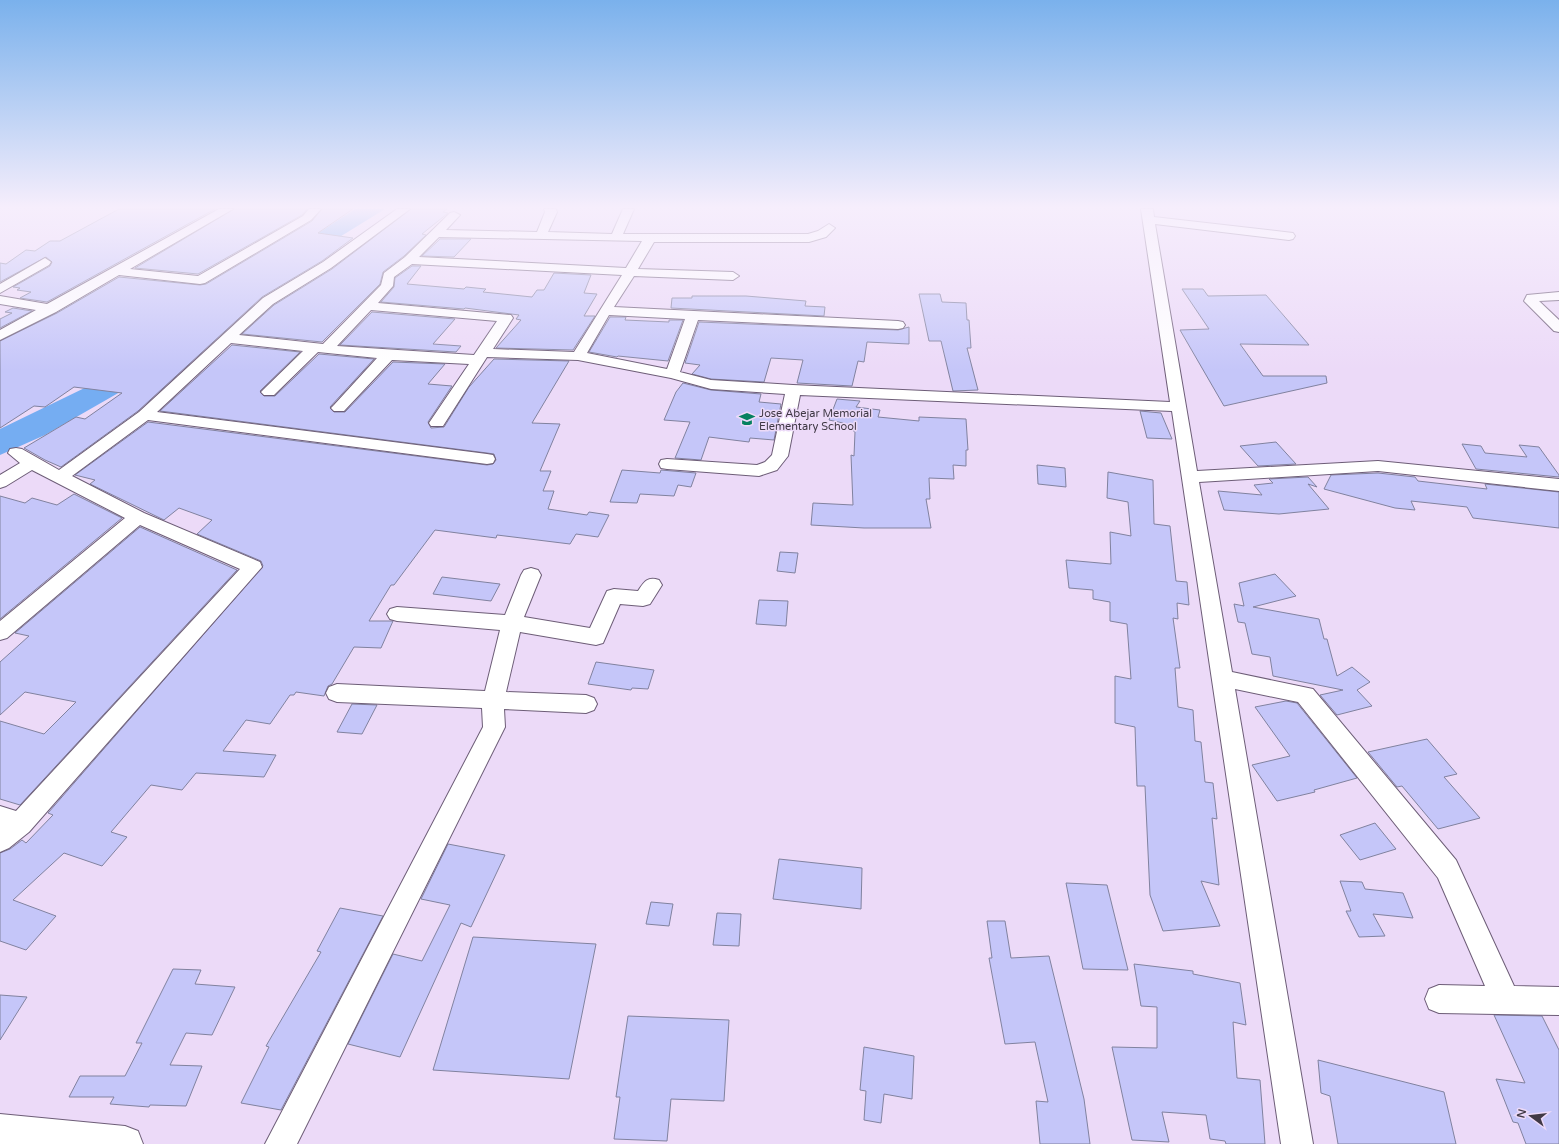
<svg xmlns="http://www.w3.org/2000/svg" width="1559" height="1144" font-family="'Varela Round',sans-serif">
	<rect width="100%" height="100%" fill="#ecdaf8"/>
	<!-- water -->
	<polygon fill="#75adf2" points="355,209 385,209 338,238 127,388 45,435 0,455 0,429 132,365 209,305"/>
	<!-- building -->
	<g fill="#c5c6f9" stroke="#81829f">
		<polygon points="119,209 215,209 47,302 20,298 31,292 17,290 20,288 13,287 50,266 52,262 46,257 0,282 0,263 6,264 26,250 35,251 50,241 60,241"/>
		<polygon points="234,209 307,209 302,215 198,274 135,268"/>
		<polygon points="322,209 353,209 318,233 353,238 322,261 262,297 138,411 61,467 45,460 24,448 76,417 85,419 122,393 74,387 45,407 34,406 0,428 0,341 57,313 119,277 200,285 206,284 312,221"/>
		<polygon points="411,209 447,209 443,212 448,213 422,234 426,235 404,256 383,272 380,284 322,342 242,334 274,305 332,269"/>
		<polygon points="440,239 471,239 454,257 422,256"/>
		<polygon points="412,266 421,266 407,284 464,289 466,287 486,289 483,292 532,297 537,290 544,290 554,273 591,275 584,293 597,294 584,316 595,316 573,350 496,348 521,320 516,319 519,315 465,308 464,309 381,302 394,287 395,278"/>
		<polygon points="1182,289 1203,289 1208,296 1266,295 1309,345 1240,344 1263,376 1326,376 1327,383 1224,406 1180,330 1209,329"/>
		<polygon points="919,294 940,294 942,302 966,303 967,320 969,320 971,348 967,348 978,390 953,391 941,341 929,341"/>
		<polygon points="692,296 746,296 806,301 805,306 825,307 824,316 671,308 672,298 692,298"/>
		<polygon points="13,308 32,311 0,328 0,319 12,313 5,312"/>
		<polygon points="372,312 455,319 433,344 461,346 456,352 340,345"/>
		<polygon points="610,317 626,317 625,320 669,322 669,320 683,320 668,361 618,356 617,357 589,352"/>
		<polygon points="699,322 898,330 909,327 909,344 867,342 864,362 858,361 852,386 797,383 803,360 771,358 764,382 711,379 692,374 700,365 685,363"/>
		<polygon points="232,345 300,352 260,391 264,396 275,396 319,354 374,359 330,407 334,412 345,412 393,362 445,364 428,384 452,386 428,422 431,428 444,427 469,387 494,359 569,361 532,423 560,424 540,471 551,471 543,491 554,491 548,509 587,515 589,512 609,515 598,537 576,534 570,544 497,535 496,538 435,530 394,585 391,585 369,621 393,621 381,648 354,647 332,684 328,686 324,696 296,692 294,695 290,695 270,724 246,720 223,751 276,755 264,777 196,773 182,790 151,785 111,832 127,837 102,866 64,853 13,900 56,916 26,950 0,941 0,853 10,849 22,840 26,843 53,815 48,813 263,566 261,561 197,534 212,520 179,508 164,520 90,484 95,480 75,475 148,422 487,465 493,464 496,460 494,454 487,453 160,411"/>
		<polygon points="683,383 711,390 761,394 759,402 781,404 774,440 750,438 749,442 709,437 701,460 675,458 690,422 664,420 676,392"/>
		<polygon points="837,399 860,401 856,407 880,410 878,417 919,421 919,417 966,419 968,450 966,450 966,466 953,465 954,479 929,478 930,499 926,499 931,528 864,528 811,525 813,503 853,505 851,455 854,456 855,432 843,423 829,420"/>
		<polygon points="1140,411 1161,413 1172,439 1147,438"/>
		<polygon points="1276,442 1296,464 1258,466 1240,446"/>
		<polygon points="1462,444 1481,446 1485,453 1527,457 1519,445 1539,447 1559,475 1559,477 1476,469"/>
		<polygon points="1037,465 1065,468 1066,487 1038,484"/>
		<polygon points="622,470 660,473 661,470 696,473 691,487 678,485 674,496 640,494 637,503 610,502"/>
		<polygon points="1108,472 1153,480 1154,524 1170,526 1176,581 1187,582 1189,605 1177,603 1178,619 1173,618 1180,668 1175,668 1178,707 1193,710 1195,741 1201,742 1205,782 1213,783 1217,819 1212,818 1219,885 1201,881 1220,926 1163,931 1150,895 1145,786 1137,786 1135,727 1115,723 1115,676 1131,679 1127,624 1110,621 1110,602 1093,599 1093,590 1069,588 1066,560 1111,564 1110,532 1131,536 1128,502 1107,498"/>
		<polygon points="1378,473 1415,477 1418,481 1487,489 1485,484 1559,492 1559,528 1473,518 1467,507 1411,501 1415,510 1395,508 1324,489 1331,475"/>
		<polygon points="1308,477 1317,487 1308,484 1329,509 1279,514 1224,510 1218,491 1262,495 1254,485 1273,483 1269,479"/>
		<polygon points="74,494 122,518 0,619 0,496 25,503 32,498 57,505"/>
		<polygon points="140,527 237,570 20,805 0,799 0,721 44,734 76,702 25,692 0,715 0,662 29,636 15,633"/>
		<polygon points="780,552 798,553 795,573 777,571"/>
		<polygon points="1275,574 1296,596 1253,607 1319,619 1324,639 1327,639 1337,676 1352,667 1370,682 1357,690 1372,706 1337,715 1320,695 1343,690 1273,676 1270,657 1252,654 1245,623 1238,622 1234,604 1244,606 1239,583"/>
		<polygon points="442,577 500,584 491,601 433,594"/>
		<polygon points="759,600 788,601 786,626 756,624"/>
		<polygon points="596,662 654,670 648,689 632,688 631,690 588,684"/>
		<polygon points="1286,701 1297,703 1357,778 1314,790 1315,792 1277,801 1252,765 1290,756 1255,707"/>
		<polygon points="352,704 377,705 362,734 337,732"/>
		<polygon points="1427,739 1457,774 1444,777 1480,818 1438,829 1402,786 1397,787 1368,752"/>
		<polygon points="1375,823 1396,849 1360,860 1340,835"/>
		<polygon points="448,844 505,855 471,927 461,923 400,1057 348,1044 393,954 422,961 450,905 421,899"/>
		<polygon points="779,859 862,868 861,909 773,899"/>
		<polygon points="1340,881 1362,882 1365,889 1403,893 1413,918 1373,914 1385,936 1359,937 1346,911 1351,911"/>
		<polygon points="1066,883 1107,885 1128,970 1083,969"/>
		<polygon points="651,902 673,904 669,926 646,924"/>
		<polygon points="340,908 383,916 281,1110 241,1103 269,1047 266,1046 321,952 317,951"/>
		<polygon points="717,913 741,914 739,946 713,945"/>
		<polygon points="987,921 1005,921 1011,958 1049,956 1084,1099 1090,1144 1040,1144 1036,1101 1048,1102 1035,1042 1005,1044 989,958 992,958"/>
		<polygon points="473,937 596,944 569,1079 433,1070"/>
		<polygon points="1134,964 1193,971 1193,974 1240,983 1246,1025 1233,1022 1237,1078 1260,1080 1265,1144 1226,1144 1225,1141 1210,1139 1206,1115 1162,1112 1169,1142 1132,1140 1112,1047 1157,1048 1157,1007 1141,1006"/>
		<polygon points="173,969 201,970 195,984 235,987 212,1035 186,1033 170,1065 202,1066 186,1106 150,1105 149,1107 110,1104 114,1097 69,1097 80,1076 125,1076 142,1043 136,1043"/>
		<polygon points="0,995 27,997 0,1040"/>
		<polygon points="1494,1015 1542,1016 1559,1050 1559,1144 1526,1144 1518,1123 1513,1122 1496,1079 1525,1083"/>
		<polygon points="628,1016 729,1020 724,1101 671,1099 667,1141 614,1139 620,1097 616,1097"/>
		<polygon points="864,1047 914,1056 912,1099 884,1094 881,1123 864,1120 866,1091 860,1090"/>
		<polygon points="1318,1060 1444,1092 1456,1144 1338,1144 1330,1096 1321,1093"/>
	</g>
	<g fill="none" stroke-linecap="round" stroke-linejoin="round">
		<defs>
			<g id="street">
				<polygon points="219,209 233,209 130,269 198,276 303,216 309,209 321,209 311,220 205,283 200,284 119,275 56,312 0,340 0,330 36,310 0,304 0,296 47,304"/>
				<path d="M397 209H410L331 268 273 304 239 335 323 344 381 285 384 273 405 257 450 213 454 212 460 215 446 230 537 232 545 212 544 209H556L557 212 548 232 612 234 623 209H634L623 234H808L818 231 829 224 835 228 826 237 809 242H654L638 269 733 272 739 276 733 280 634 276 614 307 898 321 903 322 905 325 903 328 898 329 698 320 680 372 711 380 793 385 1170 402 1141 209H1153L1154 217 1293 233 1295 236 1293 239 1289 240 1155 224 1197 471 1378 461 1559 479V491L1378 471 1199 482 1232 672 1313 689 1456 860 1514 986 1559 987V1015L1439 1013 1429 1009 1425 999 1429 989 1439 985 1485 986 1438 878 1298 702 1235 689 1313 1144H1281L1172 411 800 395 788 456 777 470 759 476 667 469 661 468 659 464 661 460 667 459 757 465 765 462 772 455 785 394 711 389 671 378 578 360 487 357 443 426H431L429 423 469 364 392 360 344 411H334L331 408 334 405 377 358 318 352 274 395H264L261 392 264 389 303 351 231 343 157 412 487 454 493 455 495 459 493 463 487 464 148 420 72 476 144 513 260 562 262 567 29 832 9 848 0 852V806L16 811 240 569 140 525 7 638 0 640V621L125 518 32 470 6 486 0 488V475L20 463 8 453 10 449 16 448 22 449 59 470 139 412 263 298 323 262ZM439 237 642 241 626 268 419 257ZM412 264 622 275 574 352 493 349 513 318 511 315 378 303 393 286 394 277ZM371 310 497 321 474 355 337 346ZM609 315 685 319 667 369 587 353Z"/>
				<polygon points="45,258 51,262 49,265 0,293 0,284"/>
				<polygon points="1559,292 1559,300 1539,301 1559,320 1559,332 1554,331 1524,301 1527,295"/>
				<path d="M531 568 538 570 541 575 524 617 590 628 607 591 614 589 638 591C644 582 647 576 659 580L662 585 650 604 643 606 620 604 603 643 596 645 520 632 506 692 586 695 594 698 597 704 594 710 586 713 504 709 505 727 297 1144H265L483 727 482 708 337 702 329 699 326 693 329 687 337 684 485 691 500 630 397 621 390 619 387 614 390 609 397 607 505 615 521 575 524 570Z"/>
			</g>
			<polygon id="secondary" points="0,1114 125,1126 138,1131 143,1144 0,1144"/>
		</defs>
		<!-- street casing -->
		<use href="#street" stroke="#6d5d77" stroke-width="2"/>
		<!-- secondary casing -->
		<use href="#secondary" stroke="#6d5d77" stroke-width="2"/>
		<!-- street -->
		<use href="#street" fill="#fff" fill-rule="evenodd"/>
		<!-- secondary -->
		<use href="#secondary" fill="#fff" fill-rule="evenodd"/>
	</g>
	<!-- sky -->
	<linearGradient id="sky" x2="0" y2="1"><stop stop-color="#7ab1ec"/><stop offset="0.56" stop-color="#f6eefc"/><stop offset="1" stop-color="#f6eefc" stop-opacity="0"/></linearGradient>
	<rect width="1559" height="370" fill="url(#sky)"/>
	<!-- icons -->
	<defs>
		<symbol id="school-bare" viewBox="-9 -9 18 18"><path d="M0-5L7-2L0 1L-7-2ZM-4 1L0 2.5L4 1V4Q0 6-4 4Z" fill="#068160" stroke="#ecdaf8" stroke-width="2.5" paint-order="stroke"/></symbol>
	</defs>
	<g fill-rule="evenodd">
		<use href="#school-bare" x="736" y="408" width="22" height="22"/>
	</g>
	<g text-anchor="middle" stroke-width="3" stroke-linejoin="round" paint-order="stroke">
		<!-- poi labels -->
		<g font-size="11" fill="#403945" stroke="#ecdaf8" text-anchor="start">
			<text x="759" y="417">Jose Abejar Memorial<tspan x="759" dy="13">Elementary School</tspan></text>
		</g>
	</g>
	<!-- north arrow -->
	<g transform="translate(1531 1116) rotate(285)" stroke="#ecdaf8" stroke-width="3" paint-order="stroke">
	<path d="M0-3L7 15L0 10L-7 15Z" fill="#403945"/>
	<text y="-6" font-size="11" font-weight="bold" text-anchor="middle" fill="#403945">N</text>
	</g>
</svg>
